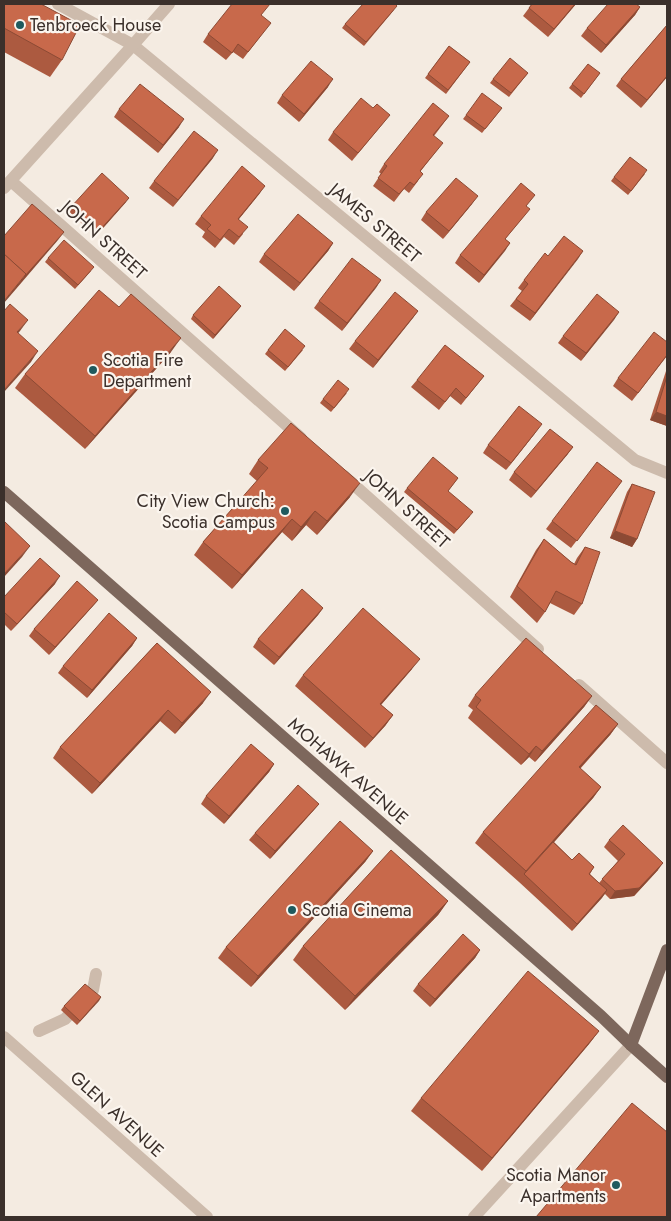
<svg xmlns="http://www.w3.org/2000/svg" width="671" height="1221" font-family="Jost,sans-serif">
	<rect width="100%" height="100%" fill="#f4ebe1"/>
	<g fill="none" stroke-linecap="round" stroke-linejoin="round">
		<!-- service -->
		<polyline stroke="#cdbbac" stroke-width="12" points="39,1031 65,1019 93,990 96,974"/>
		<!-- minor -->
		<g stroke="#cdbbac" stroke-width="12">
			<polyline points="58,4 133,45 635,460 667,473"/>
			<polyline points="11,181 301,438"/>
			<polyline points="4,188 133,45 169,4"/>
			<polyline points="344,476 538,649"/>
			<polyline points="579,685 667,763"/>
			<polyline points="4,1037 207,1217"/>
			<polyline points="474,1217 631,1045"/>
		</g>
		<!-- primary -->
		<g stroke="#7d675c" stroke-width="12">
			<polyline points="4,492 601,1016 631,1045 667,1077"/>
			<polyline points="631,1045 667,950"/>
		</g>
	</g>
	<!-- wall -->
	<g fill="#ac5a40">
		<polygon points="4,4 62,60 50,77 4,52"/>
		<polygon points="532,4 576,4 548,37 523,16"/>
		<polygon points="640,7 635,15 601,53 581,36 587,28"/>
		<polygon points="394,10 364,46 342,28 345,24"/>
		<polygon points="261,15 265,30 243,59 233,52 226,60 203,42 208,34"/>
		<polygon points="667,25 667,77 641,108 616,86 621,79"/>
		<polygon points="449,46 470,62 446,94 425,78"/>
		<polygon points="528,73 509,97 490,83 493,79"/>
		<polygon points="600,73 581,98 569,88 572,84"/>
		<polygon points="328,87 299,122 277,103 282,95"/>
		<polygon points="502,108 482,133 463,119 466,115"/>
		<polygon points="119,109 179,127 158,153 114,117"/>
		<polygon points="449,116 434,136 437,150 420,172 418,181 409,193 404,189 394,202 373,186 381,174 379,172 384,164"/>
		<polygon points="384,122 352,161 328,140 333,132"/>
		<polygon points="213,158 173,207 149,188 154,181"/>
		<polygon points="645,174 628,195 611,181 614,177"/>
		<polygon points="260,193 239,219 243,234 234,245 224,237 215,248 202,237 205,232 195,224 201,216"/>
		<polygon points="126,202 96,236 68,211 71,207"/>
		<polygon points="472,204 443,239 421,220 426,212"/>
		<polygon points="526,206 524,216 505,239 510,243 479,283 455,263 460,255"/>
		<polygon points="333,243 328,251 294,291 259,262 264,254"/>
		<polygon points="583,251 530,321 510,306 522,291 518,288 524,280 548,256"/>
		<polygon points="48,258 91,271 75,289 45,262"/>
		<polygon points="381,280 342,331 314,308 319,301"/>
		<polygon points="241,306 213,339 191,319 193,315"/>
		<polygon points="418,311 373,368 349,349 355,341"/>
		<polygon points="619,312 581,361 558,343 563,336"/>
		<polygon points="667,342 667,356 632,401 613,386 618,378"/>
		<polygon points="268,350 303,350 285,371 265,354"/>
		<polygon points="171,352 85,449 15,388 25,374"/>
		<polygon points="667,368 667,426 650,420"/>
		<polygon points="484,376 461,405 450,396 439,410 411,387 417,380"/>
		<polygon points="347,393 331,412 320,403 323,399"/>
		<polygon points="536,432 506,470 483,453 488,445"/>
		<polygon points="573,447 567,455 531,498 509,480 514,472"/>
		<polygon points="258,460 350,497 317,535 306,525 292,541 282,532 232,589 194,555 203,542 257,481 249,474"/>
		<polygon points="458,478 448,491 470,516 454,534 404,492 407,488"/>
		<polygon points="622,481 571,548 546,529 552,521"/>
		<polygon points="632,484 637,539 632,547 610,538 627,492"/>
		<polygon points="544,539 571,562 574,564 577,558 585,547 582,604 574,615 550,603 545,612 537,623 510,597 536,550"/>
		<polygon points="55,584 11,631 4,624 4,597"/>
		<polygon points="98,600 92,607 49,655 29,636 34,629"/>
		<polygon points="323,608 318,615 274,665 253,647 258,639"/>
		<polygon points="137,638 132,646 87,698 58,673 63,666"/>
		<polygon points="157,643 203,703 175,734 160,721 92,794 53,758 60,747"/>
		<polygon points="412,669 381,705 393,715 385,726 365,748 295,686 303,675"/>
		<polygon points="475,695 592,696 584,707 535,762 529,757 521,765 468,718 473,710 468,706"/>
		<polygon points="618,724 610,735 580,769 601,787 593,798 554,842 572,860 594,867 590,874 599,883 618,861 604,847 609,840 658,870 634,896 610,899 605,894 572,931 519,882 475,843 483,832"/>
		<polygon points="274,764 269,772 224,824 201,804 206,796"/>
		<polygon points="319,804 313,811 270,859 249,840 255,833"/>
		<polygon points="373,851 365,862 251,987 218,958 226,947"/>
		<polygon points="448,901 438,915 345,1010 293,960 303,946"/>
		<polygon points="480,950 475,958 430,1007 413,991 418,984"/>
		<polygon points="101,997 77,1025 61,1010 64,1006"/>
		<polygon points="599,1031 589,1044 482,1171 411,1111 421,1098"/>
	</g>
	<!-- shaded-wall -->
	<g fill="#8c4a34">
		<polygon points="575,4 576,4 548,37 554,29"/>
		<polygon points="640,7 635,15 601,53 606,45"/>
		<polygon points="667,76 667,77 641,108 647,100"/>
		<polygon points="333,79 328,87 299,122 304,114"/>
		<polygon points="184,119 179,127 158,153 163,145"/>
		<polygon points="218,150 213,158 173,207 178,200"/>
		<polygon points="265,186 260,193 233,226 238,219"/>
		<polygon points="478,196 472,204 443,239 449,231"/>
		<polygon points="129,198 126,202 96,236 98,232"/>
		<polygon points="64,232 58,240 4,303 4,301 26,274"/>
		<polygon points="333,243 328,251 294,291 300,283"/>
		<polygon points="510,243 505,251 479,283 484,275"/>
		<polygon points="583,251 578,259 530,321 535,313"/>
		<polygon points="381,280 376,288 342,331 347,323"/>
		<polygon points="241,306 238,310 213,339 215,335"/>
		<polygon points="418,311 413,318 373,368 378,360"/>
		<polygon points="619,312 614,320 581,361 586,353"/>
		<polygon points="28,320 20,331 10,343 17,332"/>
		<polygon points="181,338 171,352 85,449 95,436"/>
		<polygon points="38,351 31,362 4,392 4,390"/>
		<polygon points="656,412 667,416 667,426 650,420"/>
		<polygon points="542,424 536,432 506,470 511,463"/>
		<polygon points="573,447 567,455 531,498 536,491"/>
		<polygon points="360,483 350,497 317,535 327,521"/>
		<polygon points="315,511 306,525 292,541 301,527"/>
		<polygon points="292,519 282,532 232,589 242,575"/>
		<polygon points="615,531 637,539 632,547 610,538"/>
		<polygon points="30,546 22,557 4,577 4,574"/>
		<polygon points="60,576 55,584 11,631 17,624"/>
		<polygon points="98,600 92,607 49,655 55,647"/>
		<polygon points="323,608 318,615 274,665 279,657"/>
		<polygon points="137,638 132,646 87,698 92,690"/>
		<polygon points="420,659 412,669 372,715 380,704"/>
		<polygon points="211,692 203,703 175,734 182,723"/>
		<polygon points="592,696 584,707 535,762 542,751"/>
		<polygon points="168,710 160,721 92,794 100,783"/>
		<polygon points="393,715 385,726 365,748 373,738"/>
		<polygon points="618,724 610,735 571,778 579,767"/>
		<polygon points="536,746 529,757 521,765 529,754"/>
		<polygon points="274,764 269,772 224,824 229,816"/>
		<polygon points="601,787 593,798 525,875 524,874 526,871"/>
		<polygon points="319,804 313,811 270,859 275,851"/>
		<polygon points="373,851 365,862 251,987 258,976"/>
		<polygon points="663,863 658,870 634,896 610,899 615,891"/>
		<polygon points="607,890 602,898 572,931 577,924"/>
		<polygon points="448,901 438,915 345,1010 355,996"/>
		<polygon points="480,950 475,958 430,1007 435,999"/>
		<polygon points="101,997 99,1001 77,1025 80,1021"/>
		<polygon points="599,1031 589,1044 482,1171 492,1158"/>
	</g>
	<!-- building -->
	<g fill="#c8694b" stroke="#8c4a34">
		<polygon points="4,4 41,4 80,25 62,60 4,28"/>
		<polygon points="232,4 270,4 261,15 271,23 248,52 238,44 232,53 208,34"/>
		<polygon points="363,4 395,4 397,6 366,42 345,24"/>
		<polygon points="532,4 575,4 554,29 529,8"/>
		<polygon points="608,4 636,4 640,7 606,45 587,28"/>
		<polygon points="667,25 667,76 647,100 621,79"/>
		<polygon points="449,46 470,62 448,90 428,74"/>
		<polygon points="510,58 528,73 511,93 493,79"/>
		<polygon points="311,61 333,79 304,114 282,95"/>
		<polygon points="588,64 600,73 584,94 572,84"/>
		<polygon points="140,84 184,119 163,145 119,109"/>
		<polygon points="482,93 502,108 485,129 466,115"/>
		<polygon points="361,98 373,108 377,104 390,115 358,153 333,132"/>
		<polygon points="433,103 449,116 433,135 443,143 420,171 423,174 414,185 410,182 399,194 378,178 387,166 384,164"/>
		<polygon points="194,131 218,150 178,200 154,181"/>
		<polygon points="630,157 647,170 631,191 614,177"/>
		<polygon points="242,166 265,186 238,219 248,227 239,237 229,229 220,240 207,229 211,225 201,216"/>
		<polygon points="102,173 129,198 98,232 71,207"/>
		<polygon points="456,178 478,196 449,231 426,212"/>
		<polygon points="521,183 535,195 526,206 530,209 505,239 510,243 484,275 460,255"/>
		<polygon points="32,204 64,232 24,277 26,274 4,254 4,236"/>
		<polygon points="298,214 333,243 300,283 264,254"/>
		<polygon points="564,236 583,251 535,313 516,299 528,284 524,280 545,253 548,256"/>
		<polygon points="64,240 94,267 78,285 48,258"/>
		<polygon points="4,254 26,274 4,301"/>
		<polygon points="352,258 381,280 347,323 319,301"/>
		<polygon points="219,286 241,306 215,335 193,315"/>
		<polygon points="99,290 119,307 131,294 181,338 95,436 25,374"/>
		<polygon points="395,292 418,311 378,360 355,341"/>
		<polygon points="597,294 619,312 586,353 563,336"/>
		<polygon points="10,304 28,320 17,332 38,351 4,390 4,311"/>
		<polygon points="285,329 305,346 288,367 268,350"/>
		<polygon points="654,332 667,342 667,355 638,393 618,378"/>
		<polygon points="445,345 484,376 466,398 456,388 445,402 417,380"/>
		<polygon points="667,376 667,416 656,412"/>
		<polygon points="338,380 349,389 334,408 323,399"/>
		<polygon points="519,406 542,424 511,463 488,445"/>
		<polygon points="291,423 360,483 327,521 315,511 301,527 292,519 242,575 203,542 268,468 258,460"/>
		<polygon points="550,429 573,447 536,491 514,472"/>
		<polygon points="433,457 458,478 448,491 473,512 457,530 407,488"/>
		<polygon points="597,462 622,481 577,541 552,521"/>
		<polygon points="632,484 655,492 637,539 615,531"/>
		<polygon points="4,521 30,546 4,574"/>
		<polygon points="544,539 571,562 576,565 585,547 600,552 582,604 556,591 545,612 517,586"/>
		<polygon points="40,558 60,576 17,624 4,612 4,597"/>
		<polygon points="77,581 98,600 55,647 34,629"/>
		<polygon points="302,589 323,608 279,657 258,639"/>
		<polygon points="363,608 420,659 380,704 393,715 373,738 303,675"/>
		<polygon points="109,613 137,638 92,690 63,666"/>
		<polygon points="526,638 592,696 542,751 536,746 529,754 476,707 481,700 475,695"/>
		<polygon points="157,643 211,692 182,723 168,710 100,783 60,747"/>
		<polygon points="596,705 618,724 579,767 601,787 526,871 483,832"/>
		<polygon points="251,744 274,764 229,816 206,796"/>
		<polygon points="298,785 319,804 275,851 255,833"/>
		<polygon points="340,821 373,851 258,976 226,947"/>
		<polygon points="623,825 663,863 639,888 615,891 602,879 625,854 609,840"/>
		<polygon points="553,842 572,860 579,853 594,867 589,874 607,890 577,924 524,874"/>
		<polygon points="391,850 448,901 355,996 303,946"/>
		<polygon points="463,934 480,950 435,999 418,984"/>
		<polygon points="528,971 599,1031 492,1158 421,1098"/>
		<polygon points="85,984 101,997 80,1021 64,1006"/>
		<polygon points="632,1103 667,1132 667,1217 536,1217"/>
	</g>
	<!-- markers -->
	<g fill="#1f5a5e" stroke="#fbf5ee" stroke-width="2">
		<circle cx="20" cy="25" r="5"/>
		<circle cx="93" cy="370" r="5"/>
		<circle cx="285" cy="511" r="5"/>
		<circle cx="292" cy="910" r="5"/>
		<circle cx="616" cy="1185" r="5"/>
	</g>
	<g text-anchor="middle" stroke-width="4.5" stroke-linejoin="round" paint-order="stroke">
		<!-- poi labels -->
		<g font-size="18" fill="#3b302b" stroke="#fbf5ee" text-anchor="start">
			<text x="30" y="31">Tenbroeck House</text>
			<text x="103" y="366">Scotia Fire<tspan x="103" dy="21">Department</tspan></text>
			<text x="275" y="507" text-anchor="end">City View Church:<tspan x="275" dy="21">Scotia Campus</tspan></text>
			<text x="302" y="916">Scotia Cinema</text>
			<text x="606" y="1181" text-anchor="end">Scotia Manor<tspan x="606" dy="21">Apartments</tspan></text>
		</g>
		<!-- street labels -->
		<g font-size="18" fill="#3b302b" stroke="#fbf5ee">
			<text transform="translate(375 223) rotate(40)" y="6">JAMES STREET</text>
			<text transform="translate(104 240) rotate(42)" y="6">JOHN STREET</text>
			<text transform="translate(407 509) rotate(42)" y="6">JOHN STREET</text>
			<text transform="translate(348 771) rotate(41)" y="6">MOHAWK AVENUE</text>
			<text transform="translate(117 1114) rotate(42)" y="6">GLEN AVENUE</text>
		</g>
	</g>
	<!-- border -->
	<rect width="671" height="1221" fill="none" stroke="#3b302b" stroke-width="10"/>
</svg>
